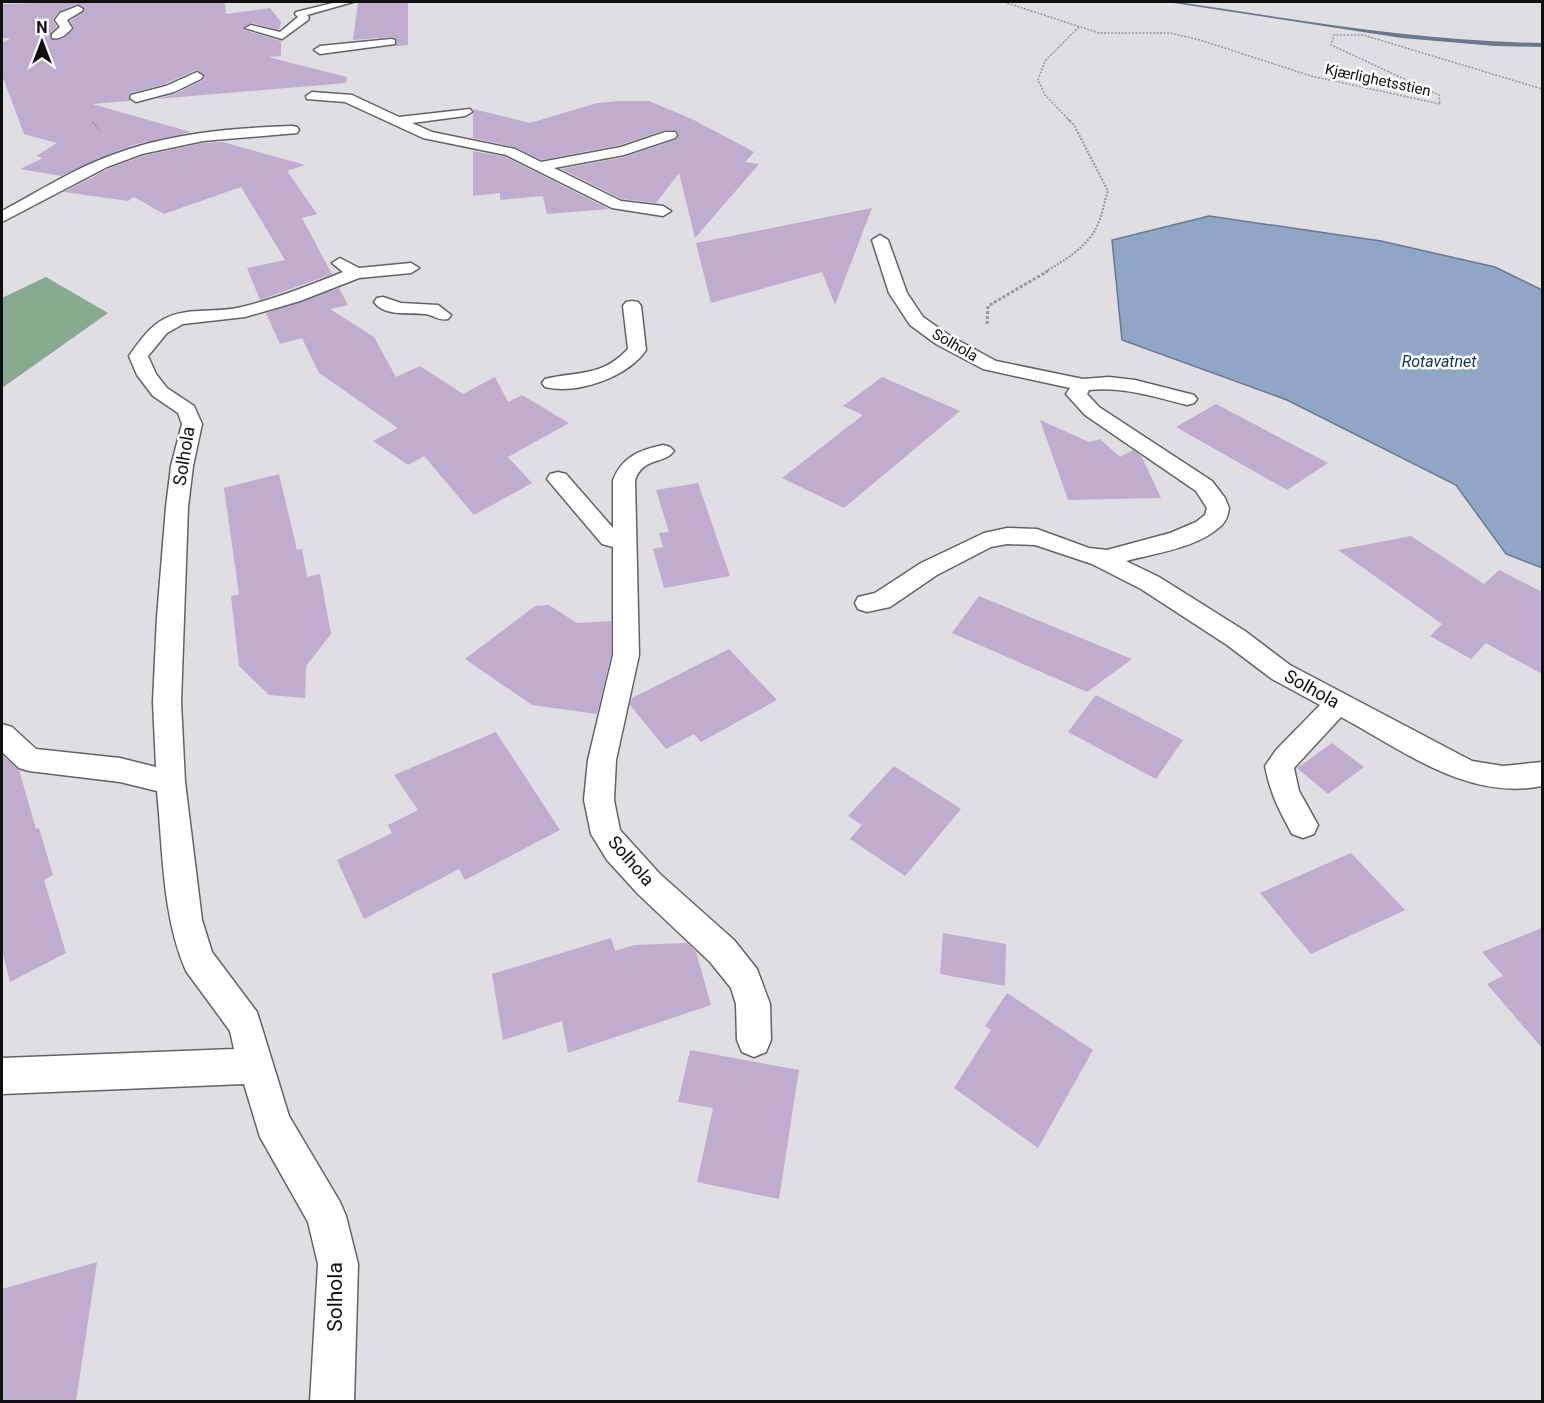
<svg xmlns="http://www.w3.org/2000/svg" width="1544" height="1403" font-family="Roboto,sans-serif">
	<rect width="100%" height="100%" fill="#e1dee3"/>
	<!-- forest -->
	<polygon fill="#88aa91" points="46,277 108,313 2,388 2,298"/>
	<!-- water -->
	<polygon fill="#90a6c6" stroke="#6a798f" stroke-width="1.5" points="1209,216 1381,241 1495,267 1542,290 1542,568 1506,554 1456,485 1287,400 1122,340 1112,240"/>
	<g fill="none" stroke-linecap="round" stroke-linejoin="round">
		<!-- stream -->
		<path fill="#6a798f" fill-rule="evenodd" d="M1167 2H1178C1299 20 1419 41 1542 43V47L1495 46 1402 38Z"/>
	</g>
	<!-- building -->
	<g fill="#bfacce" fill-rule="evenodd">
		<path d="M71 2H225L226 14 270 8 281 22 279 30 252 23 243 27 244 30 281 41V56L268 57 347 77 346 83 157 99 175 94 202 81 205 76 196 70 165 84 130 93 128 97 130 101 92 104 191 132 133 145 97 159 61 176 20 169 43 158 36 156 57 143 24 134 2 75V43L11 38H2V4ZM77 4 85 10 70 21 74 29 62 39H50L51 32 57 27 53 20 58 12Z"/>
		<polygon points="358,2 408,2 408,45 396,46 397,39 392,37 353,40"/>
		<polygon points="621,101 649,101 694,120 754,152 745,162 759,164 695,238 679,173 656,203 622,199 561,169 625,157 676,140 679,134 675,130 664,130 620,145 541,160 515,147 473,138 473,109 530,123 597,103"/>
		<polygon points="223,142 305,165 287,171 317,214 302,218 332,274 260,300 247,268 285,260 241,187 164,214 134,197 128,201 64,192 108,169 143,156 203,143"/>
		<polygon points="473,151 505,157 609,209 547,214 543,196 500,200 500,193 473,196"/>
		<polygon points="872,208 835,305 822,272 711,303 696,243"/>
		<polygon points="339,288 348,305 330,309 374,337 396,377 420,366 463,394 495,377 508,402 522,395 569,423 508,457 532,483 474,515 424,456 408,465 373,441 398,428 319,373 302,338 280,344 266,313"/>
		<polygon points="882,377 960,411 844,508 782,478 863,415 843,406"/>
		<polygon points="1216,404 1328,463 1287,490 1176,427"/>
		<polygon points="1040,420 1089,442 1100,439 1120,457 1133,450 1142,457 1161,498 1068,500"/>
		<polygon points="279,474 297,550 302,549 307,577 320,574 331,634 306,666 305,698 269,695 239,666 231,596 239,594 224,488"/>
		<polygon points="698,483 730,576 664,588 653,549 663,547 659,533 669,532 656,490"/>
		<polygon points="1411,536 1484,584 1499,570 1542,592 1542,674 1486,643 1471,659 1430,636 1442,624 1338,550"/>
		<polygon points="979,596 1132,659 1087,692 952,633"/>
		<polygon points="549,605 577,623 611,621 611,655 597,714 532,705 465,659 535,606"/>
		<polygon points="729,649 777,700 701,742 694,734 666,749 630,705 632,698"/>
		<polygon points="1096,695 1183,740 1156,779 1068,732"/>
		<polygon points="496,732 560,830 465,880 459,869 364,919 337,860 392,833 388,825 418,810 394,775"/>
		<polygon points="1332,743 1364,767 1328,794 1297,768"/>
		<polygon points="2,755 19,770 36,829 39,828 53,875 44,880 66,953 10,982 2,950"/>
		<polygon points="894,766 961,809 905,876 850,839 862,825 848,816"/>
		<polygon points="1351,853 1405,910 1311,954 1260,893"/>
		<polygon points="1542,928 1542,1048 1487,984 1503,976 1482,952"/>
		<polygon points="943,933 1006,944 1005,986 940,974"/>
		<polygon points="611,938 615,951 634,945 687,943 696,952 711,1005 568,1053 562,1021 503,1040 492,974"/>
		<polygon points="1007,993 1093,1050 1038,1148 954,1088 991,1030 985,1026"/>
		<polygon points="690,1050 799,1070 779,1199 697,1182 713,1108 678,1102"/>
		<polygon points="97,1262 76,1401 2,1401 2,1289"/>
	</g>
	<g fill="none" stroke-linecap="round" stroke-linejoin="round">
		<defs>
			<g id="service">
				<polygon points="337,2 353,2 307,15 309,18 308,20 282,39 245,28 251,25 280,32 298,17 295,14 296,12"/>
				<path d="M78 6 83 9 82 11 67 20 72 28C67 34 60 40 52 38V34L60 27 55 20 60 13Z"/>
				<polygon points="391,39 395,40 395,44 320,54 314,50 320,46"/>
				<polygon points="197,72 203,76 201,79 174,92 136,102 130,98 131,95 166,86"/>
				<polygon points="312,92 352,95 399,117 470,109 472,112 465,116 412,123 432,132 515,149 541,162 621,147 665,132 675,132 677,135 675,138 624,155 554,168 621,201 663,206 671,211 663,216 612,208 506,155 423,138 345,102 307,99 306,96"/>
				<path d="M292 126 297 127 299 130 297 133 203 141 142 154 107 167 2 222V211C38 192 73 169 112 155 169 133 231 128 292 126Z"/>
				<path d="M880 235 888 240 907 293 923 317 950 336 996 361 1083 379 1109 377 1135 380 1194 395 1197 399 1194 403 1187 405C1155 397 1122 386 1089 390L1087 394 1099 407 1212 481 1225 498 1229 508C1228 514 1227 520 1222 525 1198 548 1156 553 1126 561L1159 577 1245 631 1290 665 1472 761 1503 766 1542 762V786C1468 801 1404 751 1341 717L1294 768 1299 791 1318 825 1314 834 1303 838 1292 834C1279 810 1270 793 1265 766L1276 750 1320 705 1272 679 1227 645 1141 589 1092 564 1035 545 1007 544 991 547 937 575 890 607 867 612 858 609 855 603 858 597 875 593 921 563 984 533 1007 528 1037 529 1089 548 1107 550 1170 533 1196 522 1205 515 1207 508 1196 491 1085 415 1066 394 1070 388 983 369 936 344 910 325 889 293 872 240Z"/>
				<path d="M340 258 359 268 411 263 419 268 411 273 359 278 300 301 245 317 183 324 167 333 148 356 156 374 167 388 194 406 202 424 193 466 188 507 181 702 185 782 202 920 212 952 257 1012 289 1116 340 1202 346 1216 358 1264 354 1402H310L318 1264 308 1222 260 1137 244 1084 2 1094V1058L234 1049 230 1031 186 971C162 916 163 850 157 791L120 782 29 771 19 768 2 752V724L12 727 36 749 120 758 156 767 153 702 157 617 166 507 171 466 182 424 178 413 153 396 137 375 129 356C138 343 149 327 164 319 186 307 213 313 237 308 273 300 308 286 343 272L332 263Z"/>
				<path d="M383 297 401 303 438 305 451 315 448 319C438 321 434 315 425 314 409 312 385 317 374 302L377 298Z"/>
				<path d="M632 301 638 302 641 306 646 350C628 377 577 395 545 387L542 383 545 379C578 371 602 377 628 349L623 306 626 302Z"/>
				<path d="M663 445 670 447 674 451C664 465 644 456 635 480L639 655 616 760 614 800 620 830 660 874 734 940 757 969 770 1004 771 1040 766 1052 754 1057 742 1052 737 1040 736 1004 731 988 710 962 638 894 607 860 591 834 584 800 588 760 613 655V547L602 544 547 479 550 474 558 472 566 474 613 528V480C623 456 640 450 663 445Z"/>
			</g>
		</defs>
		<!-- service casing -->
		<use href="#service" stroke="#656266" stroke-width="3"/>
		<!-- path-far2 -->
		<g stroke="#99969a" stroke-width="1.5" stroke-dasharray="2 1.5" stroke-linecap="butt">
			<polyline points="1004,2 1099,33 1170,33 1200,40 1311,76 1440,104 1439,95 1331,45 1334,35 1363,35 1542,89"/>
			<polyline points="1070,121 1045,95 1038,80 1045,61 1079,27"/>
		</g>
		<!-- path-far1 -->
		<g stroke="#99969a" stroke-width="2" stroke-dasharray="2 1.5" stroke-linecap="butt">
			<polyline points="93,122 100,131"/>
			<path d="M1045 272C1065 260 1089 246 1098 224 1103 213 1104 202 1108 191L1074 125 1068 119"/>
		</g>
		<!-- path -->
		<polyline stroke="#99969a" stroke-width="3" stroke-dasharray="3 2" stroke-linecap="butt" points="987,324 988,306 1048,271"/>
		<!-- service -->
		<use href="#service" fill="#fff" fill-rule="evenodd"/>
	</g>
	<g text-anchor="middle" stroke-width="5" stroke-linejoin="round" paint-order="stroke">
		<!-- far-street labels -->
		<g font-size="15" fill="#100f10" stroke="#fff">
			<text transform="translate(1378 80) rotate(12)" y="5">Kjærlighetsstien</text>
			<text transform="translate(955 345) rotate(30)" y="5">Solhola</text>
		</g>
		<!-- far-water labels -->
		<g font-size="16" font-style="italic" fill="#112f58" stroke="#fff">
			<text x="1439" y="367">Rotavatnet</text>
		</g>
		<!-- street labels -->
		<g font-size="18" fill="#100f10" stroke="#fff">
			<text transform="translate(184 456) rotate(-81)" y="6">Solhola</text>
			<text transform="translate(1312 689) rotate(29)" y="6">Solhola</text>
			<text transform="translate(631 861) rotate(49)" y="6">Solhola</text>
		</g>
		<!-- near-street labels -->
		<g font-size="21" fill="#100f10" stroke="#fff">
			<text transform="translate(335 1297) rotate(-90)" y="7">Solhola</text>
		</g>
	</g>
	<!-- border -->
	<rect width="1544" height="1403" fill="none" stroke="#100f10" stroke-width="6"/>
	<!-- north arrow -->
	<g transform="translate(42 42)" stroke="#ffffff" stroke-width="4.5" paint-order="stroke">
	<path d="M0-4.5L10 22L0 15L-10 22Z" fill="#100f10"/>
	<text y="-9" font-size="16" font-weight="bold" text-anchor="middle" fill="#100f10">N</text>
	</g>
</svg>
